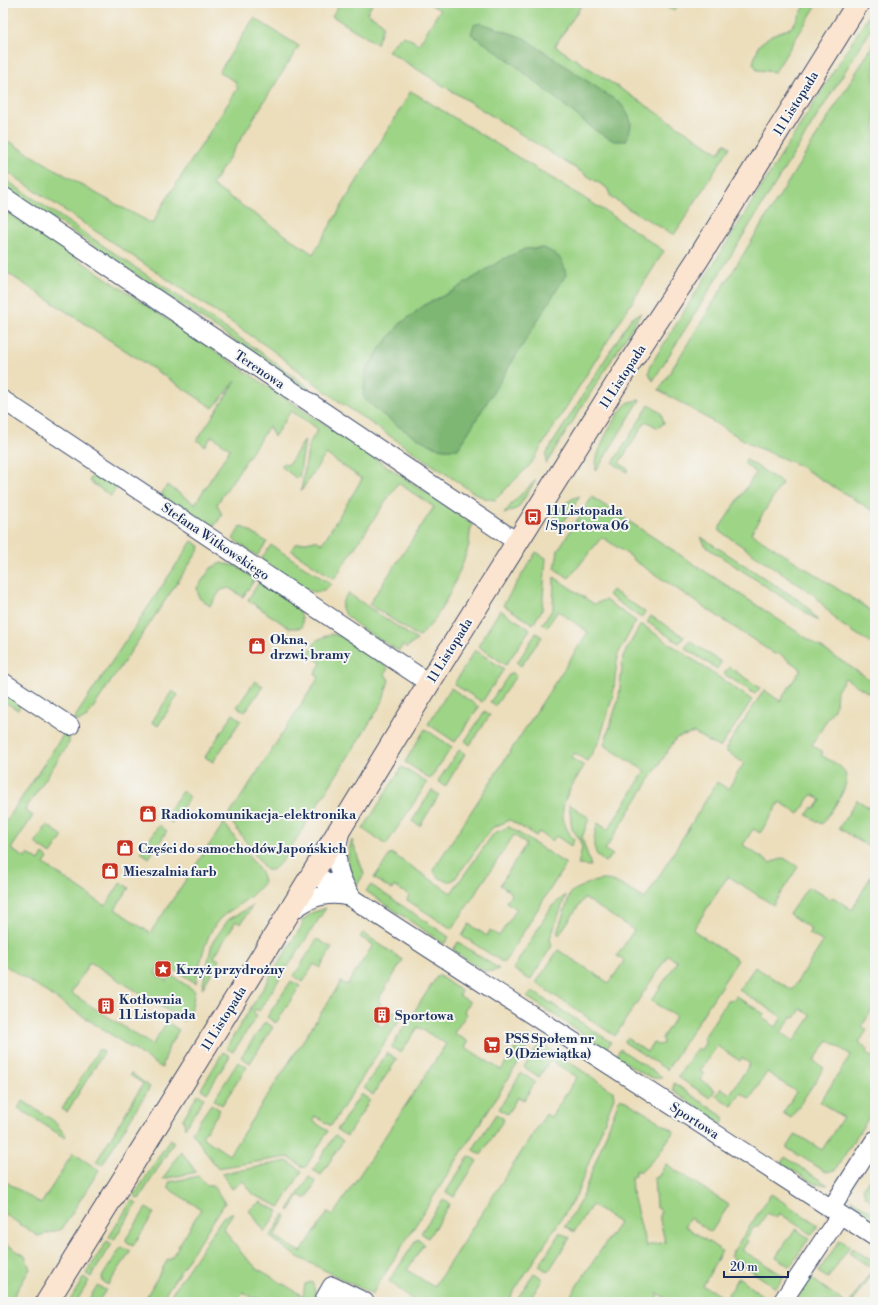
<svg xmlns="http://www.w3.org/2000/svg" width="878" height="1305" font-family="'Libre Bodoni',serif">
	<rect width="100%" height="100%" fill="#f6f6f2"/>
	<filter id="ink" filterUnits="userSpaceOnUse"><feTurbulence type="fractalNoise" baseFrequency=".025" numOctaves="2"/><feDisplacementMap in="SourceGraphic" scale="8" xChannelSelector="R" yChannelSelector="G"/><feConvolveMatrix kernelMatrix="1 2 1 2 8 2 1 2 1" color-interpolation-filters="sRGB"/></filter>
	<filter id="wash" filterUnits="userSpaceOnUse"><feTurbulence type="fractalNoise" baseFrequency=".012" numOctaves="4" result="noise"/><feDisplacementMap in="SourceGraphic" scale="16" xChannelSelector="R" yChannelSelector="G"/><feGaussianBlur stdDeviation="0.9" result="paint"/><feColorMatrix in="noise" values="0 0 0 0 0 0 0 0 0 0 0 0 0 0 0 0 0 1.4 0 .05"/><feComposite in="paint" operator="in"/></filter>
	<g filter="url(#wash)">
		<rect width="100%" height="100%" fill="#ecdebb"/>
		<!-- green -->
		<g fill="#9dd486" stroke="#5c8272" fill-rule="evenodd">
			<polygon points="340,3 373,3 367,13 381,22 383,26 377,44 332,16"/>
			<polygon points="428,3 583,3 555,46 719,153 725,143 730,147 674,235 629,209 611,197 607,188 388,51 399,38 404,36 419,44 440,10"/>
			<polygon points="661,3 680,3 674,11"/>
			<polygon points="807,3 818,3 775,72 757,70 753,63 759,45 770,36 792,27"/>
			<polygon points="875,5 875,23 653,381 649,373 650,366"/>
			<polygon points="254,18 299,46 212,185 313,254 411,91 613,216 664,251 530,465 495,500 484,498 471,491 337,400 268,347 3,169 3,138 90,190 153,224 159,211 238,88 235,85 236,82 219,72"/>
			<polygon points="875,42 875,512 796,464 754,446 659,390"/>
			<polygon points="3,178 259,351 308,387 308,390 3,185"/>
			<path d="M3 209 473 524C468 532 471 539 468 548 458 577 442 617 419 637L369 604 434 507 398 483 334 579 291 550 295 544 316 540 322 544 362 479 326 454 301 491 309 444 318 429 291 411 274 437 269 426 217 504 222 515 216 524 209 527 161 495 167 485 195 504 230 449 212 436 205 446 197 440 236 381 213 408 3 270Z"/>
			<polygon points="641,313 546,464 546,454 631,318"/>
			<path d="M640 400 596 471C592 457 616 411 628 403 632 401 636 400 640 400Z"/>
			<polygon points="649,405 661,413 664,423 658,428 646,421 619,463 628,469 627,472 613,463"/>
			<polygon points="305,440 299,478 297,479 281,466 283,463 288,465"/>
			<polygon points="746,459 782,483 751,533 875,613 875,646 839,623 813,594 718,530 756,473 744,463"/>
			<polygon points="95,471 118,486 111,496 89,481"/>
			<polygon points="536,480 518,508 504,514 513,502"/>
			<path d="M580 496 563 523 554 517C561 507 568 499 580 496Z"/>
			<path d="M592 497 875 683V697L845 678 837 691 836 705 812 745 823 752 821 755C827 759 841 765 844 771 853 786 830 812 822 824L807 815 812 807 815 809 821 800 812 794 799 814 780 802 760 833 753 829 743 845 770 863 784 858 798 867 773 905 728 876 693 930 738 960 667 1070 624 1042 627 1038 647 1052 653 1042 657 1045 663 1044 662 1038 676 1016 651 1001 677 962 668 955 615 1036 536 983 558 950 609 983 624 961 617 956 634 930 584 898 559 935 557 933 571 892C609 871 611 880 645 899L717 782 728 789 744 763 727 752 726 748 764 690 780 701 801 669 778 653 776 655 632 559 633 558 602 537 569 578 555 569 558 550Z"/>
			<polygon points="241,526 267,542 257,556 233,539"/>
			<polygon points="701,537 803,603 819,621 706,547"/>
			<polygon points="192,541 200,546 199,550 87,717 80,721 73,720"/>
			<path d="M271 545 331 584C326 589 322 592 315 592 304 591 272 566 261 559Z"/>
			<polygon points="536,552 546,558 542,610 533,624 503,605"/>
			<polygon points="221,563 236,566 255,579 243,597 229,588 221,590 210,606 199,598 197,588 211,568"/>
			<path d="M554 577 594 604 605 600 636 621 618 654 613 695 599 742 587 761 574 753 571 758 584 766C568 793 551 811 574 840L571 846 556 836 552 841 539 832 536 836 510 820 492 828 454 880C445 884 437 877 433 870L588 632 558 611 547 627 542 624 553 609Z"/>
			<path d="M259 582C274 592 310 607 301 628H289L248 600Z"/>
			<polygon points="612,590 645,612 641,618 608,595"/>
			<path d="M348 593 417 640 406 648 403 645 399 651 392 647C381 640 344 620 342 608 341 602 345 598 348 593Z"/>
			<polygon points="500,610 530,629 506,665 478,646"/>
			<polygon points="651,616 684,637 679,643 647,622"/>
			<path d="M641 624 752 700 720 748 694 733 676 738 605 850 613 855 605 862C590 853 593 838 598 823L608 830 645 771 604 745 619 697 623 656Z"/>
			<polygon points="536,633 542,637 521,666 517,663"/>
			<polygon points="331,634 340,636 388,668 385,674 389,680 382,703 283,860 273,870 266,870 228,817 319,677 315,674 321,663 308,654 317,640"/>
			<polygon points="690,641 721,662 717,669 685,648"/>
			<polygon points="475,650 504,669 482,702 454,684"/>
			<polygon points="729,667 760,688 755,694 724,674"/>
			<polygon points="511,672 516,676 495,706 490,702"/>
			<polygon points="255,681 263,686 245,712 237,707"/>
			<polygon points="451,688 479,707 455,742 428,724"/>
			<polygon points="172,691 178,695 158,726 152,722"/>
			<polygon points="3,692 21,703 18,710 3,701"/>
			<polygon points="485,711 490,715 470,745 465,741"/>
			<polygon points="233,714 241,720 213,762 205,757"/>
			<polygon points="425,729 452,747 430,779 405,762"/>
			<path d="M65 732 69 736V743L25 810 33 816 11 849 25 858 28 854 39 861 43 854 48 858 44 864 105 906 121 882 129 888 115 909 150 933 224 823 262 874 264 882C252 898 239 904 224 915 206 929 200 963 196 983L161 962 155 973 167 981 171 975 195 991 192 1006 184 1021 90 962 71 993 152 1045 167 1022 179 1030 169 1046 162 1068 3 964V826Z"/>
			<polygon points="459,750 465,754 445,787 438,781"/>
			<polygon points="402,767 427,783 386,845 363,829"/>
			<polygon points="432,790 439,795 420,826 412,821"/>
			<polygon points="182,791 190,797 172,823 164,818"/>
			<polygon points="857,800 875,811 875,851 839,828"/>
			<polygon points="569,804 589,818 582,838 591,866 578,865 582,848 579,838 572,829"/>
			<polygon points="47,825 63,836 51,854 35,843"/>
			<polygon points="159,825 167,831 149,858 141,852"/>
			<polygon points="509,827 566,864 504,963 462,936 469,924 487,936 490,930 499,936 517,909 506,902 512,893 500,885 526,844 514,835 452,929 407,900 409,895 394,886 392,890 374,878 391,853 451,893 494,833"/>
			<path d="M352 840 364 874 357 885C346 872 346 855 352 840Z"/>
			<path d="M875 869V1009L873 1008 862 1026 867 1030 859 1043 868 1049 866 1053 875 1059V1108L835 1170 826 1172 787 1148 796 1134 822 1150 843 1117 820 1102 851 1055 828 1040 814 1061 824 1068 791 1118 783 1113 796 1092 767 1072 750 1099 741 1093 732 1106 716 1096 721 1088 730 1094 750 1064 742 1058 740 1061 717 1046 700 1071 704 1074 701 1080 715 1090 710 1098 678 1077 697 1048 701 1050 706 1041 703 1039 727 1001 733 1000 736 996 764 1014 762 1018 776 1027 782 1017 739 990 755 967 792 990 823 942 809 933 811 929 789 914 808 887 831 899 833 897 852 910ZM801 1009 811 1016 794 1041 781 1032 792 1017 795 1018Z"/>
			<polygon points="371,885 449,937 444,944 366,891"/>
			<polygon points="566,895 550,939 552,946 530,980 513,969 552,906"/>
			<polygon points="252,906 241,924 236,921 214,957 219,960 202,989 212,943 228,920"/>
			<polygon points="326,908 285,971 281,969 278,972 282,975 259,1011 255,1009 253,1013 257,1016 233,1052 226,1048 303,924 301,922 311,913"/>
			<polygon points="363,933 403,960 378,1000 381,1003 371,1019 384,1028 394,1011 402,1016 331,1126 315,1116 313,1121 328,1131 305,1168 288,1157 217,1168 192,1132 211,1104 220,1110 202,1137 229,1155 341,982 347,985 373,945 360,937"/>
			<polygon points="317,939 332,948 320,968 314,964 303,982 294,976"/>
			<path d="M458 942 499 969C485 978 465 958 453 950Z"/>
			<polygon points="438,975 461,991 459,995 470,1002 464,1012 467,1014 454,1033 468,1042 465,1047 501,1070 519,1043 527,1049 372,1294 296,1256 270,1237 284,1215 286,1217 274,1236 301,1252 328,1212 333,1215 446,1044 418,1027 401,1053 391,1047"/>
			<polygon points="291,981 300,986 276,1023 267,1017"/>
			<polygon points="532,991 611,1042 606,1049 527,997"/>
			<polygon points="265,1022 273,1027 250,1063 241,1057"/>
			<polygon points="540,1043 613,1091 614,1097 576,1196 507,1302 495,1300 483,1302 415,1302 389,1281 417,1239 424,1244 407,1270 434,1287 546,1114 551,1117 577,1077 550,1060 539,1077 524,1067"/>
			<polygon points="99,1049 104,1052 67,1112 62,1109"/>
			<path d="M620 1049 662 1077C651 1084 626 1062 616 1055Z"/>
			<polygon points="223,1052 230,1056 207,1093 201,1089"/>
			<polygon points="387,1053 397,1059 373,1095 364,1088"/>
			<polygon points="238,1062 247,1067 222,1105 214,1100"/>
			<polygon points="131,1073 150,1087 102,1165 96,1162 143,1084 130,1075"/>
			<polygon points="521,1073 535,1082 524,1100 518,1097 507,1114 499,1109"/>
			<polygon points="674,1083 725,1118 722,1124 676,1093 673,1089"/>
			<polygon points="198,1094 204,1098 185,1128 183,1119"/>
			<polygon points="361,1094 370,1100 347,1136 337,1130"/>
			<polygon points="621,1098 674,1131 657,1156 642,1171 635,1171 635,1176 631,1177 632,1191 646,1246 665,1242 659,1216 661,1211 656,1207 654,1178 658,1177 666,1164 729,1205 711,1232 690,1218 685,1226 722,1251 703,1286 726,1298 738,1277 771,1302 671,1302 658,1293 658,1302 566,1302 619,1223 592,1205 574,1232 565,1226 581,1200 619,1100"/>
			<polygon points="23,1101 54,1121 66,1136 65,1138 18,1108"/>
			<polygon points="496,1114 504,1119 481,1155 473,1149"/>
			<polygon points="335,1135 343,1141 321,1175 313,1170"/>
			<polygon points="170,1139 174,1142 139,1199 134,1196"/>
			<polygon points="181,1151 196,1172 163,1179"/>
			<polygon points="73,1153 99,1170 62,1229 38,1236 3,1213 3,1180 41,1204"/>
			<polygon points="469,1156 477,1161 454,1197 446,1192"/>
			<polygon points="785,1157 828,1185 815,1184 781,1163"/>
			<polygon points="287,1161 302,1171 280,1207 254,1195 243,1181 232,1189 222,1174"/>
			<polygon points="875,1170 875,1203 865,1196 863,1188"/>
			<polygon points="199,1176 207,1186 213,1186 225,1203 160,1302 140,1302 143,1298 145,1299 168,1259 170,1260 201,1209 169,1189 169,1182"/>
			<polygon points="309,1177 316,1182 306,1199 300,1195 289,1211 288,1210"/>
			<polygon points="771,1194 818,1225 812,1235 779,1213 776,1218 767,1213 757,1228 755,1226 746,1239 748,1241 742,1250 784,1276 776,1288 730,1256"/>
			<polygon points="443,1199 450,1204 428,1238 421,1233"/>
			<polygon points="851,1199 875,1214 875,1223 856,1211"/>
			<polygon points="132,1200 137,1203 114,1240 109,1237"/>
			<polygon points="260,1202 278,1211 265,1232 249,1210"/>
			<polygon points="146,1208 154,1213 133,1246 127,1243 126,1239"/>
			<polygon points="231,1213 233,1213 223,1228 244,1256 257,1268 303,1296 305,1284 312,1282 316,1294 314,1302 263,1302 258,1298 253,1298 243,1292 237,1302 166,1302 223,1217"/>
			<polygon points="795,1229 809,1238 790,1267 776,1257"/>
			<polygon points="560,1232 570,1238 548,1272 539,1266"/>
			<polygon points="840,1240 850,1246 828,1278 818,1272"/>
			<polygon points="107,1241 112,1244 91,1277 86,1274"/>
			<polygon points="3,1242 25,1256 30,1269 10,1302 3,1302"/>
			<polygon points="121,1247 131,1251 108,1285 103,1282 102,1277"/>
			<polygon points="852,1248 875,1263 875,1267 853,1302 850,1302 873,1269 849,1253"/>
			<polygon points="534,1273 543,1279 528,1302 515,1302"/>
			<polygon points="84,1277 89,1281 76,1302 69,1302"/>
			<polygon points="811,1278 844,1302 794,1302"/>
			<polygon points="97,1286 106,1290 98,1302 87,1302"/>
		</g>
		<!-- forest -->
		<g fill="#7eb673" stroke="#4c7268">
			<path d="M481 23 524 38 621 104C632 120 634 122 626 141H614L596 131 506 58 471 34 474 25Z"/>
			<path d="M544 248C559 256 563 257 566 275L458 449C452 449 444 450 439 448 416 440 379 415 363 396L366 371 381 347 401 323 426 304 453 291 503 259 525 249Z"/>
		</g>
	</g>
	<g filter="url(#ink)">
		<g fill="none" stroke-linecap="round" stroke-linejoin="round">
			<defs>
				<g id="street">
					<polyline points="3,196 517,542"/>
					<polyline points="3,400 429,683"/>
					<polyline points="3,682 70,726"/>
					<path d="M340 833C333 857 338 876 351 896"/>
					<polyline points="313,873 875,1237"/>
					<path d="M289 914C306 898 327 891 350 897"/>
					<polyline points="831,1209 875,1140"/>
					<polyline points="323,1302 332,1286 365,1302"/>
					<polyline points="782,1302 840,1215"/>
				</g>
				<polyline id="secondary" points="47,1302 285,919 429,683 627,367 698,259 858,3"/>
			</defs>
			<!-- street casing -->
			<use href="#street" stroke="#3a496c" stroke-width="20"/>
			<!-- secondary casing -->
			<use href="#secondary" stroke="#3a496c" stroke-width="24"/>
			<!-- street -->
			<use href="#street" stroke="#fff" stroke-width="18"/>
			<!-- secondary -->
			<use href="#secondary" stroke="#fce5d0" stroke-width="22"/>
		</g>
	</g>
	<!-- icons -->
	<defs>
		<symbol id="bus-square" viewBox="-11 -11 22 22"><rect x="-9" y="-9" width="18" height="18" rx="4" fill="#c8321e" stroke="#f6f6f2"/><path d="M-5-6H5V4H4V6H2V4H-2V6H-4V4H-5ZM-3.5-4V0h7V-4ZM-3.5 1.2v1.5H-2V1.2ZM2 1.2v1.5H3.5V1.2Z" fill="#fff"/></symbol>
		<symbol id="shop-square" viewBox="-11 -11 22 22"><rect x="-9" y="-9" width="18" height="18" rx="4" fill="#c8321e" stroke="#f6f6f2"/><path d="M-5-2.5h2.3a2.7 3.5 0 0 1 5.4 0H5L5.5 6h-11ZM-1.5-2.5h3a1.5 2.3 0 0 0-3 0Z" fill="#fff"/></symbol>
		<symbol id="sight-square" viewBox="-11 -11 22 22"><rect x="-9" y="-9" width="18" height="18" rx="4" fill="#c8321e" stroke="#f6f6f2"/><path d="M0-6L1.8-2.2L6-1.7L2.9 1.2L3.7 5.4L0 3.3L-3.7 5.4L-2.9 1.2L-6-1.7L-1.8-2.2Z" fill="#fff"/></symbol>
		<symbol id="building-square" viewBox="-11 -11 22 22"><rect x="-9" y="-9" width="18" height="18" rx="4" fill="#c8321e" stroke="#f6f6f2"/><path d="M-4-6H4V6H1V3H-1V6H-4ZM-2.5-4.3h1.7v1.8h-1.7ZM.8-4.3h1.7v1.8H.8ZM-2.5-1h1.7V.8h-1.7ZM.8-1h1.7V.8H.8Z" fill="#fff"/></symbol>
		<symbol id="supermarket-square" viewBox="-11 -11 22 22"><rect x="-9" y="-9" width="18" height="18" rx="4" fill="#c8321e" stroke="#f6f6f2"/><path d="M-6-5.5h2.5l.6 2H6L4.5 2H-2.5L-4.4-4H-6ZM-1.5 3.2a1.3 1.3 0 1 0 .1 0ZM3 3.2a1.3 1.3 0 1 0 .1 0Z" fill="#fff"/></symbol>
	</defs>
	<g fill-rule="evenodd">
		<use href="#bus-square" x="523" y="507" width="20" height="20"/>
		<use href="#shop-square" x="247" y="636" width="20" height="20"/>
		<use href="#shop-square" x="138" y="804" width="20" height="20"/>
		<use href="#shop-square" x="115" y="838" width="20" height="20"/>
		<use href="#shop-square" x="100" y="861" width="20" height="20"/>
		<use href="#sight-square" x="153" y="959" width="20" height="20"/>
		<use href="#building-square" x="96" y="996" width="20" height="20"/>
		<use href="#building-square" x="372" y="1005" width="20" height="20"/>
		<use href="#supermarket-square" x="482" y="1035" width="20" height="20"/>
	</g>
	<g text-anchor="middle" stroke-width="4" stroke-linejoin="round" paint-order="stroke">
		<!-- street labels -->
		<g font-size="13" fill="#1b2f5e" stroke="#f6f6f2">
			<text transform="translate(795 103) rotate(-58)" y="5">11 Listopada</text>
			<text transform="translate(260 369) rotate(34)" y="5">Terenowa</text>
			<text transform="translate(622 376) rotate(-57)" y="5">11 Listopada</text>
			<text transform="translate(216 541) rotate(34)" y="5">Stefana Witkowskiego</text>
			<text transform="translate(449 650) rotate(-58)" y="5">11 Listopada</text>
			<text transform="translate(223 1018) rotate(-58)" y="5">11 Listopada</text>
			<text transform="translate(695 1120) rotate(33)" y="5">Sportowa</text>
		</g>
		<!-- poi labels -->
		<g font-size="13" font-weight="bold" fill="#1b2f5e" stroke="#f6f6f2" text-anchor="start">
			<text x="546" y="515">11 Listopada<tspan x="546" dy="15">/ Sportowa 06</tspan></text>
			<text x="270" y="644">Okna,<tspan x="270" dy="15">drzwi, bramy</tspan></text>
			<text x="161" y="819">Radiokomunikacja-elektronika</text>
			<text x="138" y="853">Części do samochodów Japońskich</text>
			<text x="123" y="876">Mieszalnia farb</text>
			<text x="176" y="974">Krzyż przydrożny</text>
			<text x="119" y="1004">Kotłownia<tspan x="119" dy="15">11 Listopada</tspan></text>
			<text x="395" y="1020">Sportowa</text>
			<text x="505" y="1043">PSS Społem nr<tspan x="505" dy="15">9 (Dziewiątka)</tspan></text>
		</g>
	</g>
	<!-- margin -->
	<rect width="878" height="1305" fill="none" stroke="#f6f6f2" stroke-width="16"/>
	<!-- scale -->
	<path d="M724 1271v6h64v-6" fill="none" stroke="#1b2f5e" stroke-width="2"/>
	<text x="730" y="1271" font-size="12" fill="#1b2f5e" stroke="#f6f6f2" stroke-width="3" paint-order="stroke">20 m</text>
</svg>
